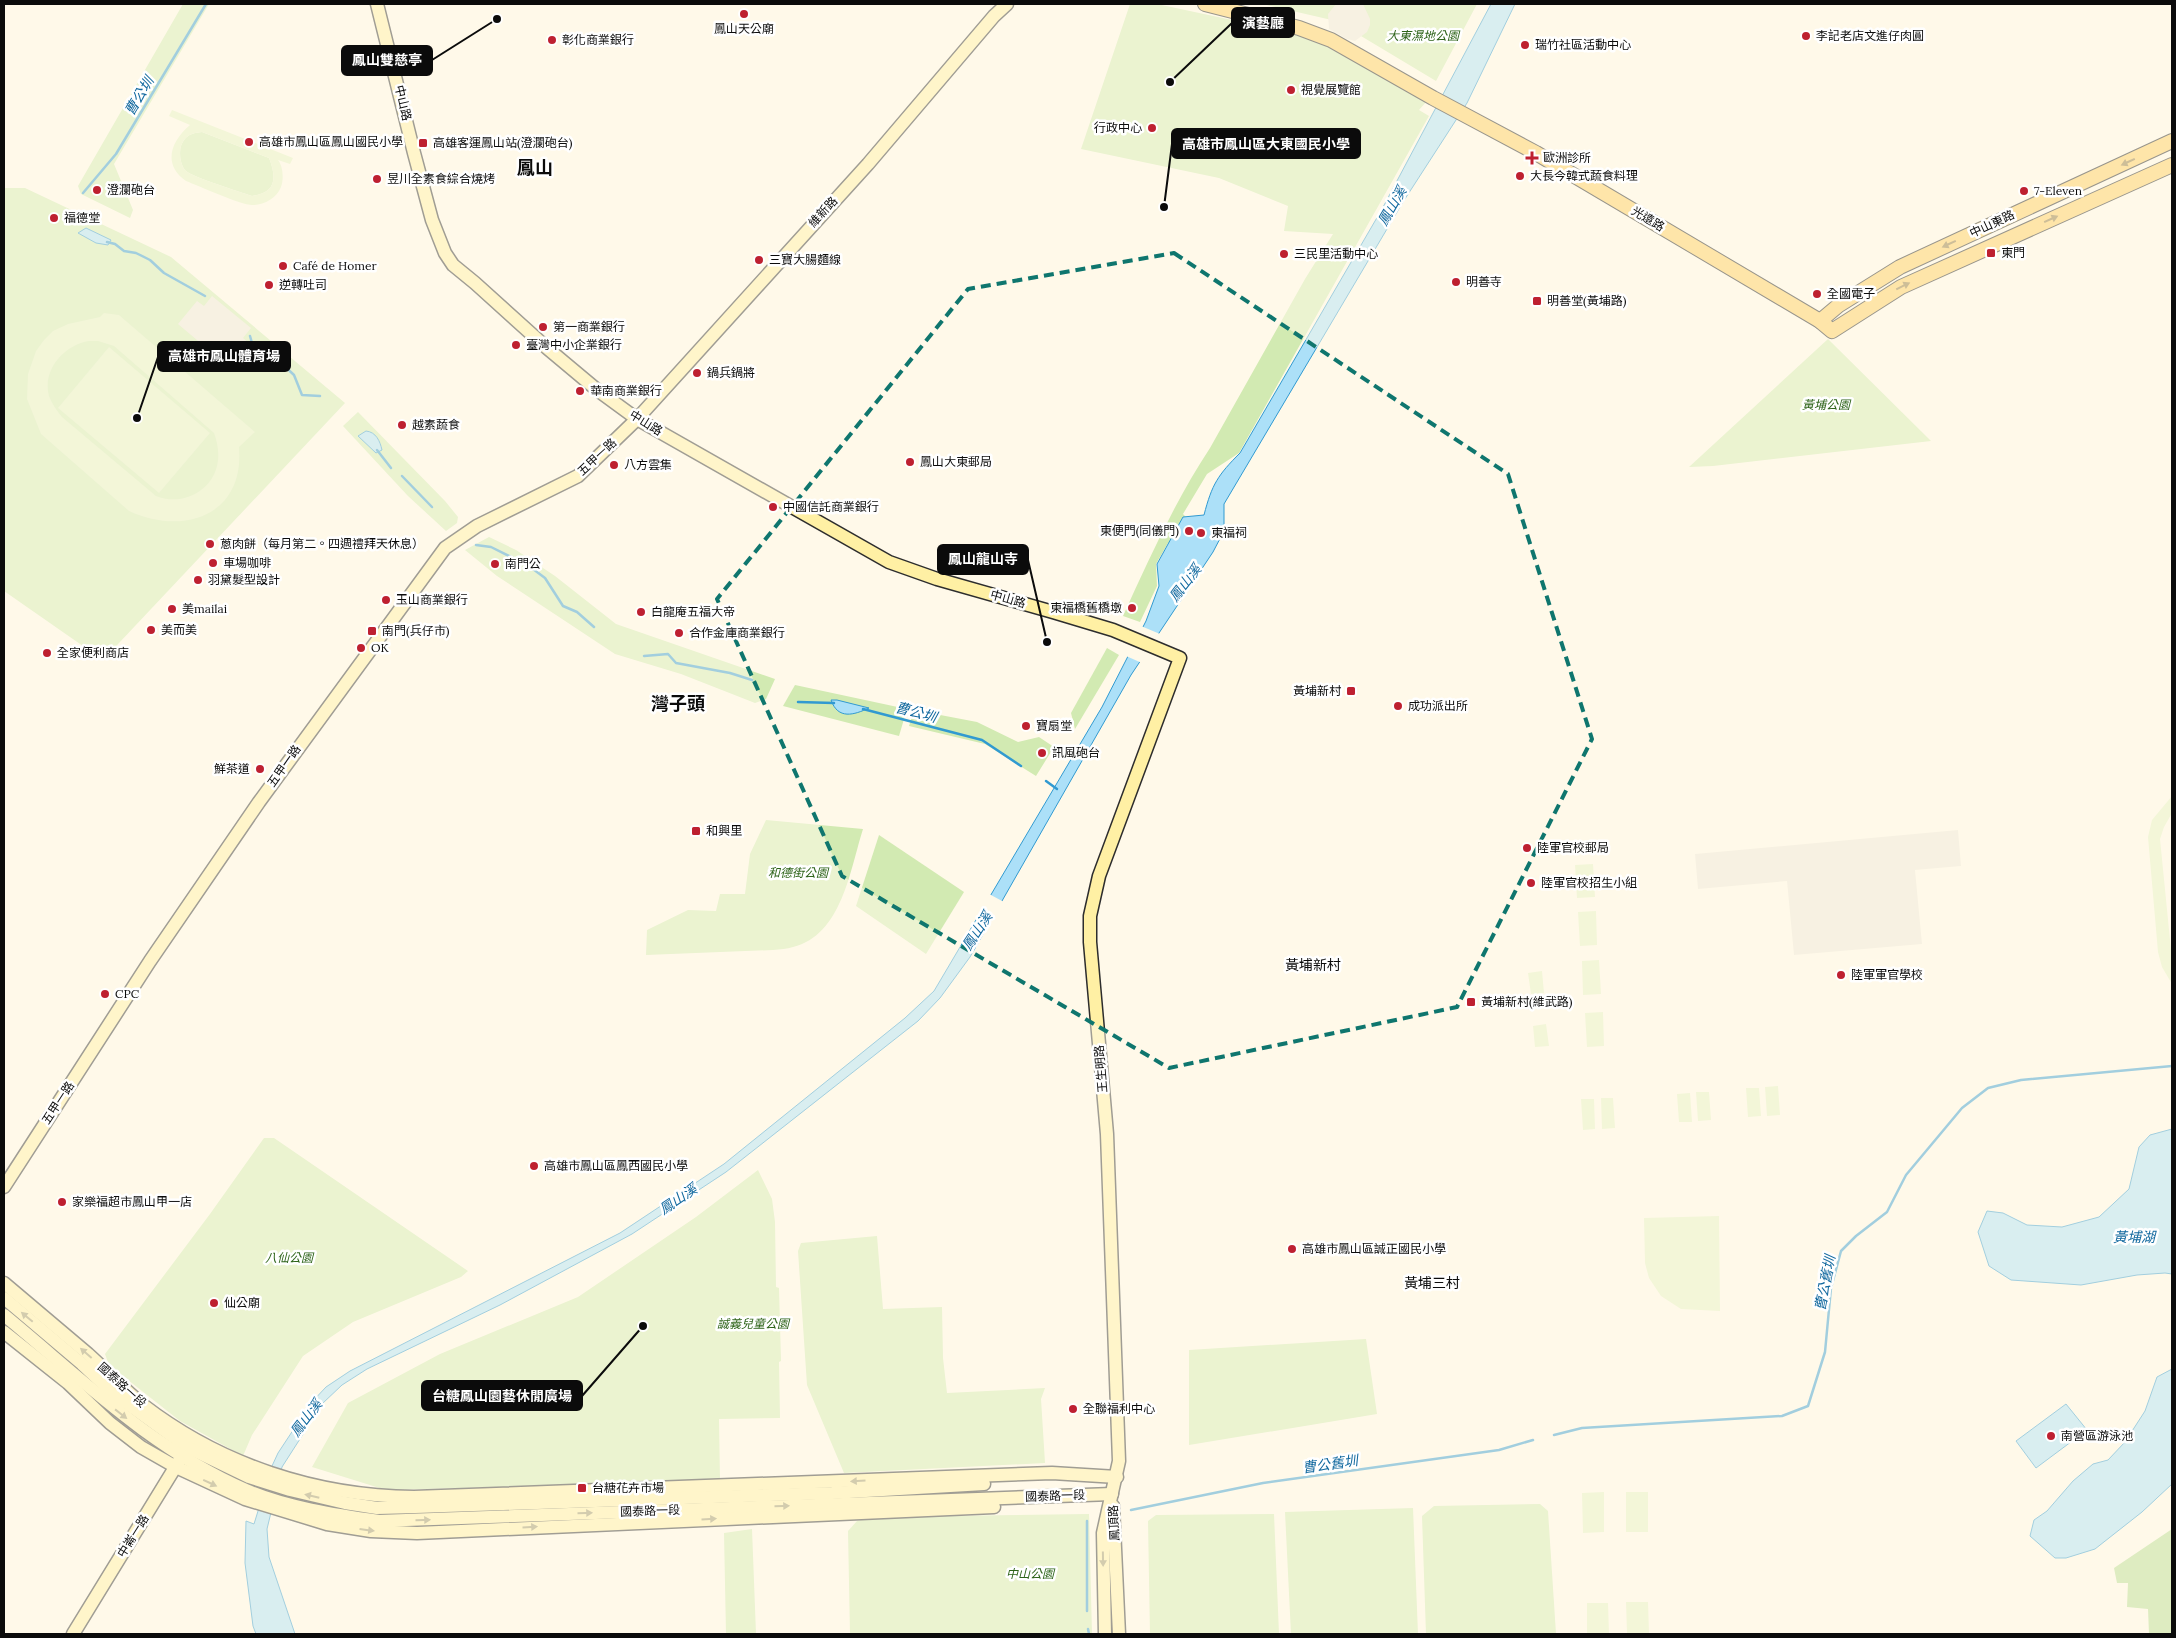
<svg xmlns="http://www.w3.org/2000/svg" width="2176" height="1638" font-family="Lora,'Noto Sans TC',serif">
	<rect width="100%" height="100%" fill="#fff9e9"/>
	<!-- green -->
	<g fill="#d2eab2">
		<polygon points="183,4 209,4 114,164 133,210 130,218 81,194 78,186"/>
		<path d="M1130 4H1157L1307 36 1427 101 1419 110 1429 116 1239 453 1207 474 1183 514 1189 520 1182 556 1168 543 1156 564 1157 586 1140 622 1123 616C1149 559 1175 501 1210 448L1305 279 1333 234 1284 231 1288 206 1219 178 1081 149Z"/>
		<polygon points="1262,4 1477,4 1436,81 1336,21"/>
		<path d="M202 132 269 158C277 178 276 193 252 196 238 191 195 178 186 171 180 165 179 153 181 146 185 135 192 133 202 132Z"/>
		<polygon points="4,188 25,188 171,257 345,403 103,660 4,591"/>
		<polygon points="1828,339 1931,441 1713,466 1689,467"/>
		<polygon points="358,412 445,501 458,517 457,523 446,531 408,496 343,426"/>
		<polygon points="489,537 516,550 555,576 616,624 775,679 766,699 755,703 681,674 615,654 497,576 465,550"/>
		<polygon points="1107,648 1119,655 1075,729 1071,713"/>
		<polygon points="795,685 907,709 899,736 783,706"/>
		<polygon points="914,710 977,722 1018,742 1039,737 1054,747 1036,776 985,744 909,726"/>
		<path d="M766 820 863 829C850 870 842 935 793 947 787 949 780 949 773 950L646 955 647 930 688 910 716 911 720 894H745L750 854Z"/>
		<polygon points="879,835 964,892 926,954 856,906"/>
		<polygon points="264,1138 274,1138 468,1271 461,1277 353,1322 303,1356 252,1435 243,1456 180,1421 109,1365 105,1354 210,1214"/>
		<polygon points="758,1170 772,1199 775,1222 776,1287 779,1288 781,1361 779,1362 780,1418 719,1419 720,1481 386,1490 312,1467 348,1403 440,1354 578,1297 696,1217"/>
		<polygon points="877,1236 883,1309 942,1307 943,1358 947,1393 1045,1388 1041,1399 1045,1463 844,1473 807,1385 798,1251 801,1243"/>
		<polygon points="1366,1339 1377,1414 1189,1445 1189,1350"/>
		<polygon points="1540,1504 1548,1511 1556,1634 1426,1634 1422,1516 1434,1506"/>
		<polygon points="1413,1508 1418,1634 1291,1634 1285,1512"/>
		<polygon points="1089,1514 1092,1634 850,1634 848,1531 857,1521 873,1517"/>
		<polygon points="1274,1514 1279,1634 1150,1634 1148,1521 1156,1515"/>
		<polygon points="752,1529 756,1634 726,1634 724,1533"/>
	</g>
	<!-- forest -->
	<polygon fill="#b6db91" points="2172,1529 2172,1634 2149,1634 2148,1609 2127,1607 2128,1583 2117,1583 2114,1568"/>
	<!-- pitch -->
	<g fill="#e4f1c4" fill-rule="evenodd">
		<path d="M172 110 293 158 290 164 278 160C283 166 284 179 281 187 277 198 264 205 253 205 243 206 199 186 186 181 162 164 171 141 190 125L169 116ZM202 132 269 158C277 178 276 193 252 196 238 191 195 178 186 171 180 165 179 153 181 146 185 135 192 133 202 132Z"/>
		<path d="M104 313 119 315 255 432 239 447C245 516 183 536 129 511L41 434 27 399 28 374 36 351 44 340 53 331 68 324 100 317ZM89 341H98L114 346 214 433C217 441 219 451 218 460 215 490 183 507 156 496L62 417C57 411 52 404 49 396 42 370 64 345 89 341Z"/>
		<polygon points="109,347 210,433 159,493 58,408"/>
		<polygon points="2172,796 2172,813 2164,827 2160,839 2172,960 2172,984 2162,967 2158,952 2148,837 2152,820"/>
		<polygon points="1593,864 1595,897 1577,898 1575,865"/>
		<polygon points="1596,911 1597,945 1580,946 1578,912"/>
		<polygon points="1599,960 1601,994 1583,995 1582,961"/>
		<polygon points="1542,971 1544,993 1531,994 1528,973"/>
		<polygon points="1603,1012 1604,1046 1587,1047 1585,1013"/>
		<polygon points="1546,1024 1549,1046 1535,1047 1533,1026"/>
		<polygon points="1778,1086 1780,1115 1767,1116 1765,1087"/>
		<polygon points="1746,1088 1759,1088 1761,1116 1748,1117"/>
		<polygon points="1696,1092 1709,1092 1711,1120 1698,1121"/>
		<polygon points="1690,1093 1692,1122 1679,1122 1677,1094"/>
		<polygon points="1601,1098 1613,1098 1615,1128 1602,1129"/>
		<polygon points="1581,1099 1594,1099 1595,1129 1583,1130"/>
		<polygon points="1719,1216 1720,1311 1681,1309 1661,1296 1649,1278 1645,1263 1644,1218"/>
		<polygon points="1604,1492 1604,1532 1583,1533 1582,1493"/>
		<rect x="1626" y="1492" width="22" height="40"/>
		<polygon points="1626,1602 1648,1602 1649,1634 1627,1634"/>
		<polygon points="1587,1603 1608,1603 1609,1634 1587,1634"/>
	</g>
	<!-- plaza -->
	<g fill="#eee7d9">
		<polygon points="1336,4 1363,4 1370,19 1370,25 1367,32 1355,41 1347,39 1329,29 1328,14"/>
		<polygon points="212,296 251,328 243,338 249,343 229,367 178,324 197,301 204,306"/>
		<polygon points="1958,830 1961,866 1915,870 1922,944 1794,955 1787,881 1698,889 1695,854"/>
	</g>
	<!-- water -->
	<g fill="#ace0f8" stroke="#319ad1">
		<path d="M1491 4H1515L1467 103 1403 202 1224 504V531L1213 552 1131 675 970 957 940 998 918 1021 726 1172 632 1234 500 1305 367 1369 342 1385 323 1403 282 1467 267 1529 269 1557 295 1634H256L253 1626 245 1563 246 1521 254 1524 272 1466 278 1453 311 1403 326 1387 350 1371 620 1233 724 1164 905 1018 934 991 1102 707 1146 621 1159 586 1157 564 1183 517 1204 515C1212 484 1218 475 1240 453L1382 209Z"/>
		<polygon points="86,228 111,240 108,245 96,243 78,233"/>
		<path d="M366 431C376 432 380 441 382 450L376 453 358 436Z"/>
		<path d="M831 700H837L869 708C854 715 838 720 831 700Z"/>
		<polygon points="2172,1129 2172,1274 2165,1273 2137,1275 2081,1285 2011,1280 1989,1266 1978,1232 1987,1211 2003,1213 2027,1225 2062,1227 2099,1217 2129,1189 2139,1147 2150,1135"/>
		<polygon points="2172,1369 2172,1484 2142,1512 2095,1549 2066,1558 2055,1558 2030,1536 2034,1520 2047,1511 2073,1481 2093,1464 2108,1460 2125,1442 2145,1411 2157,1377"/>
		<polygon points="2066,1404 2087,1430 2036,1468 2016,1441"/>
	</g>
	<!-- pier -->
	<g fill="#fff9e9">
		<polygon points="1141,626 1160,634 1142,663 1126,656"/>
		<polygon points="989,894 1004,902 995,917 980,908"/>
	</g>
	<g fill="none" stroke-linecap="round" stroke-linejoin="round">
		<!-- stream -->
		<g stroke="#319ad1" stroke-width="2.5">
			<polyline points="83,193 116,154 206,4"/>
			<polyline points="107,242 115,244 124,251 136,253 150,260 164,273 205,296"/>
			<polyline points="250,336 252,343 278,360 294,375 302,395 320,396"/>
			<polyline points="377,450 391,468"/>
			<polyline points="402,476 432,507"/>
			<polyline points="476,545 491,547 529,566 545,578 563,606 577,612 594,627"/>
			<polyline points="644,656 668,654 676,663 730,673 752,680"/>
			<polyline points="798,702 834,703"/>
			<polyline points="863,709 982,740 1021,766"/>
			<polyline points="1046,781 1057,789"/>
			<polyline points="1554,1435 1582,1428 1782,1416 1808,1406 1825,1352 1831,1288 1841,1251 1856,1236 1887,1212 1906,1175 1962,1108 1988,1088 2021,1080 2172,1066"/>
			<polyline points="1131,1510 1263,1483 1499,1450 1533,1440"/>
			<polyline points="1087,1521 1087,1611"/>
			<polyline points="1088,1629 1089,1634"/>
		</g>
		<defs>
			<g id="secondary">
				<polyline points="377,4 414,153 432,220 445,253 453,265 475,283 547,348 596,389 637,419 889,562 937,579 1053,612 1113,630 1180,658 1099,876 1090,916 1090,942 1107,1134 1119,1461 1103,1533 1105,1634"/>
				<polyline points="4,1187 150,961 259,802 445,548 477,526 578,476 637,419 868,164 994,16 1007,4"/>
				<path d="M4 1283C32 1307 60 1330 88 1354 107 1371 123 1389 143 1405 221 1465 316 1496 414 1497L1052 1473 1117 1477"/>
				<polyline points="4,1298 82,1364 114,1394 187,1447 249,1477 290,1490 345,1503 377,1508 415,1507 832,1493 984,1484"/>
				<path d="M4 1315C83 1380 150 1448 246 1490 285 1507 336 1515 379 1521L1112 1494"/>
				<polyline points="4,1332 68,1383 110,1423 141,1447 176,1467 245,1499 327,1524 371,1531 417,1533 994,1507"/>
				<polyline points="1113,1506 1119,1634"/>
				<polyline points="73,1634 179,1461"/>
			</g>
			<g id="primary">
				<polyline points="1205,4 1299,28 1331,40 1433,98 1536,153 1820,321 1832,331 1901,287 2172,165"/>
				<polyline points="1820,321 1839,305 1900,267 2172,141"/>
			</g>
		</defs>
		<!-- secondary casing -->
		<use href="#secondary" stroke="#2d2d2d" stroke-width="15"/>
		<!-- primary casing -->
		<use href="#primary" stroke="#1c1c1c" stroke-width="16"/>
		<!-- secondary -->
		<use href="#secondary" stroke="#fff0a4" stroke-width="12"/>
		<!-- primary -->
		<use href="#primary" stroke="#fdcc5b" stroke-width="14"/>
	</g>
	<!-- one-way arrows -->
	<defs><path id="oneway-solid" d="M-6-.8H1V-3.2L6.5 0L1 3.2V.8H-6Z" transform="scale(1.25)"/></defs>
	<g fill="#907537">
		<use href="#oneway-solid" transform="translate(2128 162) rotate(155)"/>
		<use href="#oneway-solid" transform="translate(2051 219) rotate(-24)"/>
		<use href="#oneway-solid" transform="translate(1949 244) rotate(155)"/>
		<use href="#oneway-solid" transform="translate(1903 286) rotate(-26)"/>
	</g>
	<g fill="#9d9467">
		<use href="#oneway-solid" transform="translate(27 1317) rotate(-140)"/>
		<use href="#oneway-solid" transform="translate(86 1353) rotate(-139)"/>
		<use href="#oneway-solid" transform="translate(121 1414) rotate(38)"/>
		<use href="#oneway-solid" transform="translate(858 1481) rotate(177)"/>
		<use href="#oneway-solid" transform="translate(210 1483) rotate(25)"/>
		<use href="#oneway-solid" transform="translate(312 1496) rotate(-167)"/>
		<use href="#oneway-solid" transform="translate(782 1506) rotate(-2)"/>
		<use href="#oneway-solid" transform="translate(585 1513) rotate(-2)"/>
		<use href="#oneway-solid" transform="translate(709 1519) rotate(-3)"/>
		<use href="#oneway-solid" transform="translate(423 1520) rotate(-2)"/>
		<use href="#oneway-solid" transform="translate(530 1527) rotate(-3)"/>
		<use href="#oneway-solid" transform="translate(367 1530) rotate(7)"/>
		<use href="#oneway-solid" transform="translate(1103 1559) rotate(89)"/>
	</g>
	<!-- marked area -->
	<path d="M0 0H2176V1638H0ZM1174 253 1508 474 1592 739 1457 1007 1169 1068 842 876 717 599 968 289Z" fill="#fff9e9" fill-opacity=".55" fill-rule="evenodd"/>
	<path fill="none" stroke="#0f766e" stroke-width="4" stroke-dasharray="10 6" stroke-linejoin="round" d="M1174 253 1508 474 1592 739 1457 1007 1169 1068 842 876 717 599 968 289Z"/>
	<!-- markers -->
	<g fill="#be2030" stroke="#fff" stroke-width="2">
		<circle cx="744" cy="14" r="5"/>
		<circle cx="1806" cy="36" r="5"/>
		<circle cx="552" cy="40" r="5"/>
		<circle cx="1525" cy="45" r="5"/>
		<circle cx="1291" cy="90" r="5"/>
		<circle cx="1152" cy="128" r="5"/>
		<circle cx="249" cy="142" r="5"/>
		<rect x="418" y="138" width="10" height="10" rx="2.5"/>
		<path d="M1529.5 150.5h5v5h5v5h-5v5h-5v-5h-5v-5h5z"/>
		<circle cx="1520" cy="176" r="5"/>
		<circle cx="377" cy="179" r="5"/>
		<circle cx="97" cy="190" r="5"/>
		<circle cx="2024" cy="191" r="5"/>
		<circle cx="54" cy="218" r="5"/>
		<rect x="1986" y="248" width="10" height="10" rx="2.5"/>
		<circle cx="1284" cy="254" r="5"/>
		<circle cx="759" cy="260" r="5"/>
		<circle cx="283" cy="266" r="5"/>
		<circle cx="1456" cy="282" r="5"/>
		<circle cx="269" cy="285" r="5"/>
		<circle cx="1817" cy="294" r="5"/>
		<rect x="1532" y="296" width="10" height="10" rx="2.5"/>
		<circle cx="543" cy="327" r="5"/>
		<circle cx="516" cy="345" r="5"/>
		<circle cx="697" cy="373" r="5"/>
		<circle cx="580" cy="391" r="5"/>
		<circle cx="402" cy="425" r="5"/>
		<circle cx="910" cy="462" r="5"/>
		<circle cx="614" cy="465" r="5"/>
		<circle cx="773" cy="507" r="5"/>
		<circle cx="1189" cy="531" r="5"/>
		<circle cx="1201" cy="533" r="5"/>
		<circle cx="210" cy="544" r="5"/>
		<circle cx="213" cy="563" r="5"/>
		<circle cx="495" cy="564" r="5"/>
		<circle cx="198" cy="580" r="5"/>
		<circle cx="386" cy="600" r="5"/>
		<circle cx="1132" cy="608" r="5"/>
		<circle cx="172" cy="609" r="5"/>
		<circle cx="641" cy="612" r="5"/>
		<circle cx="151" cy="630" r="5"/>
		<rect x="367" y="626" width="10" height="10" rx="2.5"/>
		<circle cx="679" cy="633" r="5"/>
		<circle cx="361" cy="648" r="5"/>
		<circle cx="47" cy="653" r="5"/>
		<rect x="1346" y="686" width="10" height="10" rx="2.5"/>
		<circle cx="1398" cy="706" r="5"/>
		<circle cx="1026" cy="726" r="5"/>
		<circle cx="1042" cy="753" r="5"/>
		<circle cx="260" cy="769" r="5"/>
		<rect x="691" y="826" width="10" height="10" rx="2.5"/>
		<circle cx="1527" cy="848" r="5"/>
		<circle cx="1531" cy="883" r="5"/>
		<circle cx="1841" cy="975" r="5"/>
		<circle cx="105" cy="994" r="5"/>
		<rect x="1466" y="997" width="10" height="10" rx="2.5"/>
		<circle cx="534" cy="1166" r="5"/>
		<circle cx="62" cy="1202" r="5"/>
		<circle cx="1292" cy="1249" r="5"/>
		<circle cx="214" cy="1303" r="5"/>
		<circle cx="1073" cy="1409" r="5"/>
		<circle cx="2051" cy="1436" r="5"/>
		<rect x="577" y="1483" width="10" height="10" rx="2.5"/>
	</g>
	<g text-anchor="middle" stroke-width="5" stroke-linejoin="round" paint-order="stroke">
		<!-- poi labels -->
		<g font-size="12" fill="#0b0b0b" stroke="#fff" text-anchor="start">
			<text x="744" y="33" text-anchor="middle">鳳山天公廟</text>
			<text x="1816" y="40">李記老店文進仔肉圓</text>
			<text x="562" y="44">彰化商業銀行</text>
			<text x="1535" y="49">瑞竹社區活動中心</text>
			<text x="1301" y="94">視覺展覽館</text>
			<text x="1142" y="132" text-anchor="end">行政中心</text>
			<text x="259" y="146">高雄市鳳山區鳳山國民小學</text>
			<text x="433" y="147">高雄客運鳳山站(澄瀾砲台)</text>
			<text x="1543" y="162">歐洲診所</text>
			<text x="1530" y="180">大長今韓式蔬食料理</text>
			<text x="387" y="183">昱川全素食綜合燒烤</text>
			<text x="107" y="194">澄瀾砲台</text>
			<text x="2034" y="195">7-Eleven</text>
			<text x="64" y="222">福德堂</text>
			<text x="2001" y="257">東門</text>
			<text x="1294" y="258">三民里活動中心</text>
			<text x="769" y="264">三寶大腸麵線</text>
			<text x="293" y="270">Café de Homer</text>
			<text x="1466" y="286">明善寺</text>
			<text x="279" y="289">逆轉吐司</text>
			<text x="1827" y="298">全國電子</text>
			<text x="1547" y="305">明善堂(黃埔路)</text>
			<text x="553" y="331">第一商業銀行</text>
			<text x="526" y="349">臺灣中小企業銀行</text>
			<text x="707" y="377">鍋兵鍋將</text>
			<text x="590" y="395">華南商業銀行</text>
			<text x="412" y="429">越素蔬食</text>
			<text x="920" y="466">鳳山大東郵局</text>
			<text x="624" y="469">八方雲集</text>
			<text x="783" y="511">中國信託商業銀行</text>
			<text x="1179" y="535" text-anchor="end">東便門(同儀門)</text>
			<text x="1211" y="537">東福祠</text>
			<text x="220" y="548">蔥肉餅（每月第二。四週禮拜天休息）</text>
			<text x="223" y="567">車場咖啡</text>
			<text x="505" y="568">南門公</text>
			<text x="208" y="584">羽黛髮型設計</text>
			<text x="396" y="604">玉山商業銀行</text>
			<text x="1122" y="612" text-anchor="end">東福橋舊橋墩</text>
			<text x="182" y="613">美mailai</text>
			<text x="651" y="616">白龍庵五福大帝</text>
			<text x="161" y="634">美而美</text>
			<text x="382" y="635">南門(兵仔市)</text>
			<text x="689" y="637">合作金庫商業銀行</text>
			<text x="371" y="652">OK</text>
			<text x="57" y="657">全家便利商店</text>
			<text x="1341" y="695" text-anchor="end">黃埔新村</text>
			<text x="1408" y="710">成功派出所</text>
			<text x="1036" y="730">寶扇堂</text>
			<text x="1052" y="757">訊風砲台</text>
			<text x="250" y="773" text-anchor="end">鮮茶道</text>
			<text x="706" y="835">和興里</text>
			<text x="1537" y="852">陸軍官校郵局</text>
			<text x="1541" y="887">陸軍官校招生小組</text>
			<text x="1851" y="979">陸軍軍官學校</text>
			<text x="115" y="998">CPC</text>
			<text x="1481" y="1006">黃埔新村(維武路)</text>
			<text x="544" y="1170">高雄市鳳山區鳳西國民小學</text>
			<text x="72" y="1206">家樂福超市鳳山甲一店</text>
			<text x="1302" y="1253">高雄市鳳山區誠正國民小學</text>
			<text x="224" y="1307">仙公廟</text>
			<text x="1083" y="1413">全聯福利中心</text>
			<text x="2061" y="1440">南營區游泳池</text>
			<text x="592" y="1492">台糖花卉市場</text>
		</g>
		<!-- park labels -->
		<g font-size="12" font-style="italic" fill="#2e641a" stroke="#fff">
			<text x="1423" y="40">大東濕地公園</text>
			<text x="1826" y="409">黃埔公園</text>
			<text x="798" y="877">和德街公園</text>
			<text x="289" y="1262">八仙公園</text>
			<text x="753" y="1328">誠義兒童公園</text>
			<text x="1030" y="1578">中山公園</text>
		</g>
		<!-- street labels -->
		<g font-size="12" fill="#0b0b0b" stroke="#fff">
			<text transform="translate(403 103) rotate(77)" y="4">中山路</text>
			<text transform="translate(823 212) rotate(-47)" y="4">維新路</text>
			<text transform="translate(1648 219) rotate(31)" y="4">光遠路</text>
			<text transform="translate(1992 224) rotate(-25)" y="4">中山東路</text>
			<text transform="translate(646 423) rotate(32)" y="4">中山路</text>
			<text transform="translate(597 457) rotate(-43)" y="4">五甲一路</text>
			<text transform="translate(1008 599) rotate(16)" y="4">中山路</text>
			<text transform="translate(284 766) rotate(-55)" y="4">五甲一路</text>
			<text transform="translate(1101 1069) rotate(-95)" y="4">王生明路</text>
			<text transform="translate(58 1103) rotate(-57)" y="4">五甲一路</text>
			<text transform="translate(122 1385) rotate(42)" y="4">國泰路一段</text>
			<text transform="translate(1055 1496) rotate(-2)" y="4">國泰路一段</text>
			<text transform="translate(650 1511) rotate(-2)" y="4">國泰路一段</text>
			<text transform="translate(1114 1523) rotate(-93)" y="4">鳳頂路</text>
			<text transform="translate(133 1536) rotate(-58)" y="4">中崙一路</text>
		</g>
		<!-- water labels -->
		<g font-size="14" font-style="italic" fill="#12699f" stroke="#fff">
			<text transform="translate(139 96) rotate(-59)" y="5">曹公圳</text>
			<text transform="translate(1392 206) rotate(-60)" y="5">鳳山溪</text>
			<text transform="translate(1185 583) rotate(-52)" y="5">鳳山溪</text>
			<text transform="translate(916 712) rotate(15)" y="5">曹公圳</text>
			<text transform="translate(977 931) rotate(-57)" y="5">鳳山溪</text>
			<text transform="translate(678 1199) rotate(-34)" y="5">鳳山溪</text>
			<text x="2134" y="1242">黃埔湖</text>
			<text transform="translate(1825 1283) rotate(-79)" y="5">曹公舊圳</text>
			<text transform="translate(306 1418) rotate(-53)" y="5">鳳山溪</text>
			<text transform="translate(1330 1464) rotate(-8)" y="5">曹公舊圳</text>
		</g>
		<!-- neighbourhood labels -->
		<g font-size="14" fill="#0b0b0b" stroke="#fff">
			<text x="1313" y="970">黃埔新村</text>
			<text x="1432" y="1288">黃埔三村</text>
		</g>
		<!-- district labels -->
		<g font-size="18" font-weight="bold" fill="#0b0b0b" stroke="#fff">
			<text x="535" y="174">鳳山</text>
			<text x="678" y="710">灣子頭</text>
		</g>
	</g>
	<!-- callouts -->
	<path fill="none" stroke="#0b0b0b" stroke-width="2" d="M1170 82L1232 23M497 19L432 60M1164 207L1172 144M137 418L158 357M1047 642L1028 560M643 1326L582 1396"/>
	<g fill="#0b0b0b" stroke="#fff" stroke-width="2">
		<circle cx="1170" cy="82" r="5"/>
		<circle cx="497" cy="19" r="5"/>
		<circle cx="1164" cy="207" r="5"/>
		<circle cx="137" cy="418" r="5"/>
		<circle cx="1047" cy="642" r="5"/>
		<circle cx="643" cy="1326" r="5"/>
	</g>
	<g fill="#0b0b0b" stroke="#0b0b0b" stroke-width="2">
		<rect x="1232" y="8" width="62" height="29" rx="5"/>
		<rect x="342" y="46" width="90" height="29" rx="5"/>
		<rect x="1172" y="129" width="188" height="29" rx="5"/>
		<rect x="158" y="342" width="132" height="29" rx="5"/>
		<rect x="938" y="545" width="90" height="29" rx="5"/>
		<rect x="422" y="1381" width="160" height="29" rx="5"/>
	</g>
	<g font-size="14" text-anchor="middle" font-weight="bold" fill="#fff">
		<text x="1263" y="28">演藝廳</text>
		<text x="387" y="65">鳳山雙慈亭</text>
		<text x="1266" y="149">高雄市鳳山區大東國民小學</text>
		<text x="224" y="361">高雄市鳳山體育場</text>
		<text x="983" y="564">鳳山龍山寺</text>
		<text x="502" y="1401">台糖鳳山園藝休閒廣場</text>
	</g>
	<!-- border -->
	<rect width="2176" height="1638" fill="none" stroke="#0b0b0b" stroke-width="10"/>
</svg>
